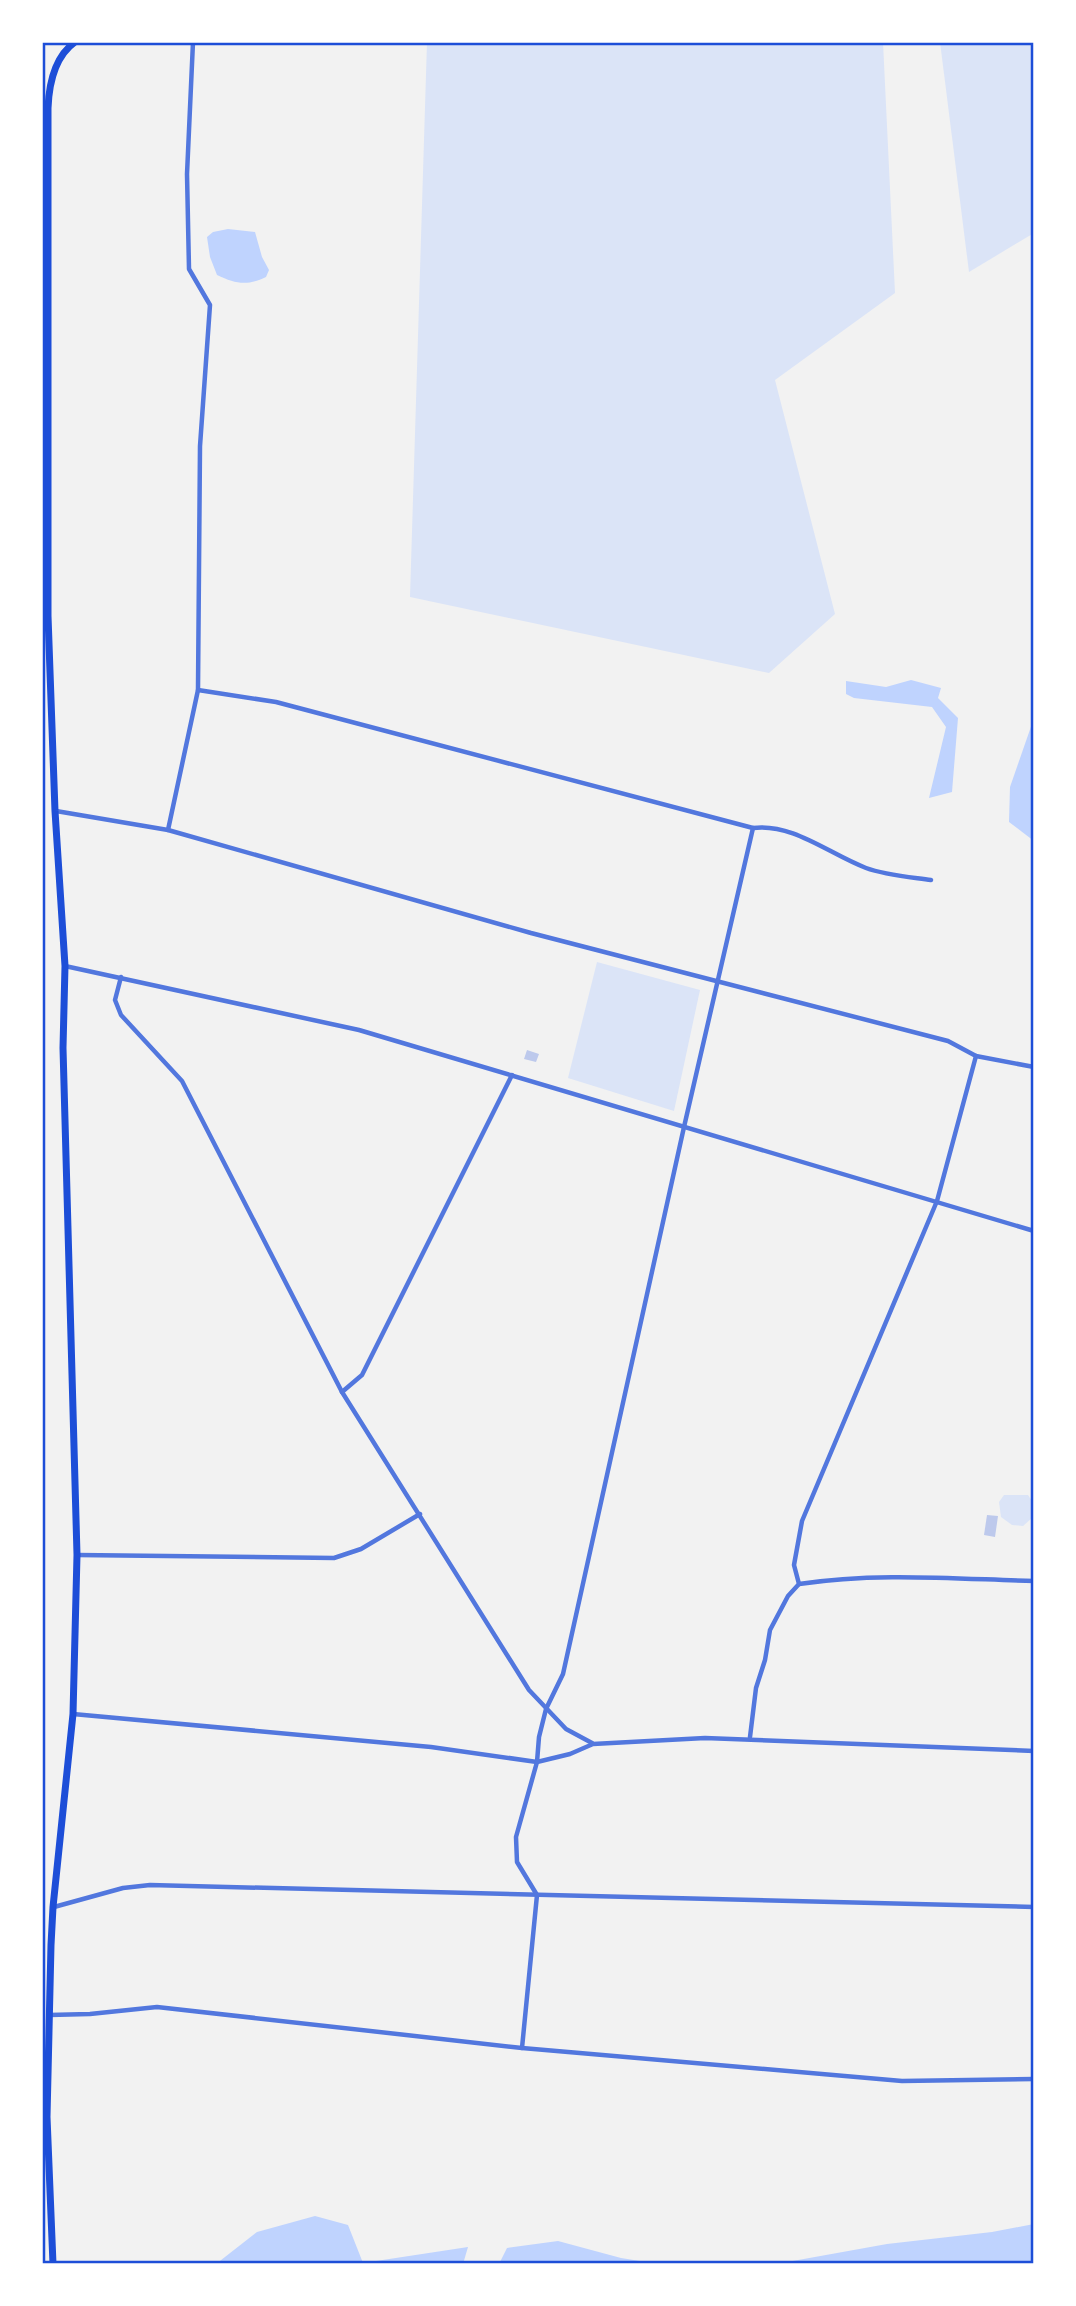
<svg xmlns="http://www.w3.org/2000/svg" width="1076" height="2306" font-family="Literata,serif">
	<rect width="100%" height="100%" fill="#f2f2f2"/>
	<!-- green -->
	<g fill="#dbe4f7">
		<polygon points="427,42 883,42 895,293 775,380 835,614 769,673 410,597"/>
		<polygon points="940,42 1034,42 1034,233 969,272"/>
		<polygon points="597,962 700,990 674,1111 568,1078"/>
		<polygon points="1004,1495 1028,1495 1034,1504 1032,1518 1023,1526 1012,1525 1001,1517 999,1502"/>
	</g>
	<!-- water -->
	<g fill="#bfd3fe">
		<path d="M228 229 255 232 262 257 269 270 266 277C247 286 236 284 217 275L210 257 207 237 213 232Z"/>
		<polygon points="911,680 941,688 938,698 958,718 952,792 929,798 946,727 932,707 854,698 846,694 846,681 886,687"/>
		<polygon points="1034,718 1034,841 1009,822 1010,787"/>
		<polygon points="315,2216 348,2225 363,2263 468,2247 463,2264 216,2264 257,2232"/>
		<polygon points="1034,2224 1034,2264 776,2264 887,2244 992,2232"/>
		<polygon points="558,2241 621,2258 659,2264 499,2264 507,2248"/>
	</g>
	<!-- building -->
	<g fill="#bdc9ec">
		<polygon points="527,1050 539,1054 536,1062 524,1059"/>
		<polygon points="987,1515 998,1516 995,1537 984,1535"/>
	</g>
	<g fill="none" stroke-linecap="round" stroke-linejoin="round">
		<!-- minor -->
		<g stroke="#5277de" stroke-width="4.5">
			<path d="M198 690 276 702 753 828C793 823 829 854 866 868 885 875 910 877 931 880"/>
			<polyline points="56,811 168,830 531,933 948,1041 976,1056 1034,1067"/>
			<polyline points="168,830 198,690 200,446 210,305 189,269 187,174 193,42"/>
			<polyline points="65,966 359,1030 1034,1231"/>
			<polyline points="121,977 115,1000 121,1015 182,1081 342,1392 529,1690 566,1729 592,1743"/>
			<polyline points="342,1392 362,1375 512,1075"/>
			<polyline points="77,1555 334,1558 361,1549 420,1514"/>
			<path d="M799 1584C877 1572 956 1579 1034 1581"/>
			<polyline points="73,1714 431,1747 537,1762 570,1754 593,1744 705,1738 1034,1751"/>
			<polyline points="750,1737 756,1688 765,1660 770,1630 788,1596 799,1584 794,1565 802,1521 937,1201 976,1056"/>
			<polyline points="54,1907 123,1888 150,1885 1034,1907"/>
			<polyline points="49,2015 90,2014 157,2007 522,2048 902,2081 1034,2079"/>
			<polyline points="522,2048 537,1895 517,1862 516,1837 537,1762 539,1737 546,1709 563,1674 684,1127 753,828"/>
		</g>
		<!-- primary -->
		<path stroke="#1d4ed8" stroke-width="7" d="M53 2264 47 2117 51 1945 53 1907 73 1714 77 1555 63 1048 65 966 55 811 48 616V108C49 84 54 57 75 42"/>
	</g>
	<!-- border -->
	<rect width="1076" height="2306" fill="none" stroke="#ffffff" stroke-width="88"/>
	<rect x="44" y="44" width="988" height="2218" fill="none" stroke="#1d4ed8" stroke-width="2.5"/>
</svg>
